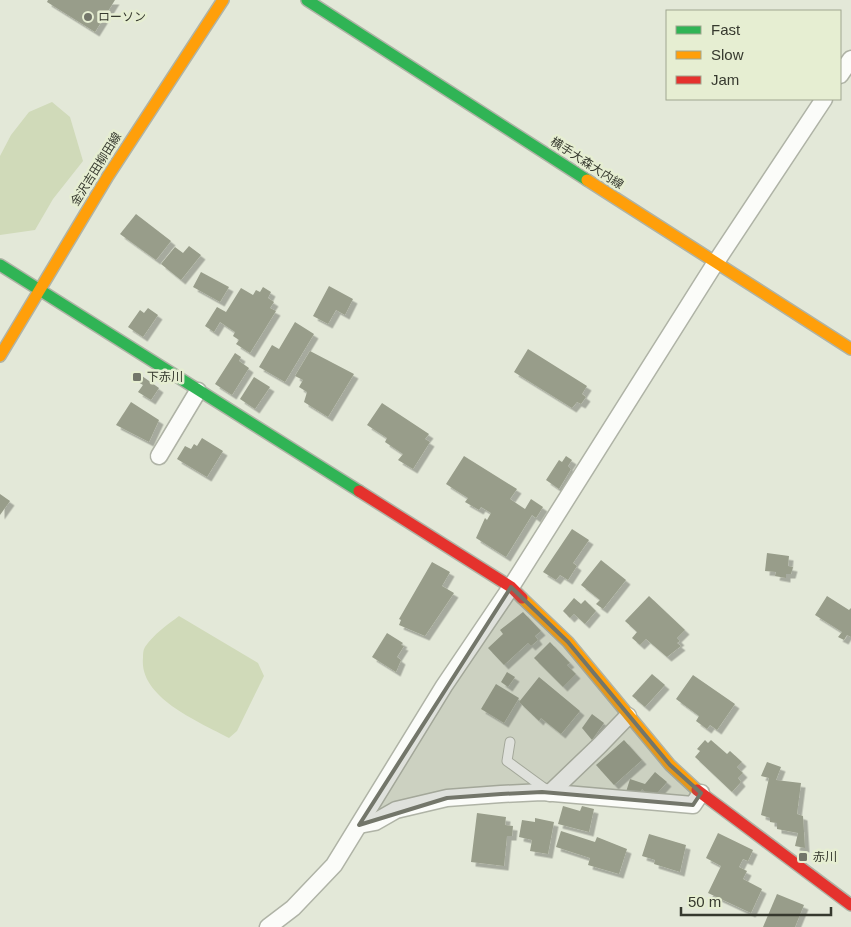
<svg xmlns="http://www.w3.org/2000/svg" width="851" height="927" font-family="Helvetica,'Noto Sans JP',sans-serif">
	<defs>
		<filter id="shadow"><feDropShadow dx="4.5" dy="4.5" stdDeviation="0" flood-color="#0004"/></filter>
	</defs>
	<rect width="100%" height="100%" fill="#e3e8d8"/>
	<!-- green -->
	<g fill="#d0dab9">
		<polygon points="52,102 70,117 83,161 53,199 35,230 0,235 0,156 11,135 29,112"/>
		<path d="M179 616 258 663 264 676 237 731 229 738C200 722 139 698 143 658 143 654 143 650 145 647 154 634 167 625 179 616Z"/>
	</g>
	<!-- building -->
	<g fill="#989d8a" filter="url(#shadow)">
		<polygon points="48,0 115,0 95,32 47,2"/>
		<polygon points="136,214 171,241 156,260 120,234"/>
		<polygon points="189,246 201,255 181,280 161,264 175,247 183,253"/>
		<polygon points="201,272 229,287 220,302 193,287"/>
		<polygon points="329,286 353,299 345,315 336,310 328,324 313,316"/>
		<polygon points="263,287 271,292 268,298 274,302 270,308 276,311 250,353 236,344 239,340 233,336 235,332 220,322 214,332 205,326 217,307 226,312 241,288 253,295 256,290 260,292"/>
		<polygon points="148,308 158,315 143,337 128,327 140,310 144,313"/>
		<polygon points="295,322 314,334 285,382 259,367 272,345 279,349"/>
		<polygon points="528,349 587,386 582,394 586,397 581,404 577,402 572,408 514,372"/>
		<polygon points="310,351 354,374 328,417 304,402 307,392 299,387 303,380 295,376"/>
		<polygon points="235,353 241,357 239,361 249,368 232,395 215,384"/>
		<polygon points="142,376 159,388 151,400 138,392 143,385 138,382"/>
		<polygon points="254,377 270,387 255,409 240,399"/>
		<polygon points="131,402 159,420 149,442 116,425"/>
		<polygon points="382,403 429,434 425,439 430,442 413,469 398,460 403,454 385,442 387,438 367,425"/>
		<polygon points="202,438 223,451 207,477 177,459 185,446 191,449 194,444 197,446"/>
		<polygon points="464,456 517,489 510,499 525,509 531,499 543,507 536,518 532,515 506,557 476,538 485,518 487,520 491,513 481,507 479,510 465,502 468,498 446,484"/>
		<polygon points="566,456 572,460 568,466 571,469 559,489 546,480 559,460 562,462"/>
		<polygon points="0,494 10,501 0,515"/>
		<polygon points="572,529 589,540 573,563 577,566 568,580 560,575 556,580 543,572"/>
		<polygon points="767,553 789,556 788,566 793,567 791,574 786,574 786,578 775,576 776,572 765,571"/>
		<polygon points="601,560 626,580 603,609 596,604 600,600 581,585"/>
		<polygon points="432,562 450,572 442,586 454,593 425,636 399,625 401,620 399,619"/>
		<polygon points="649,596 685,630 677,638 680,641 677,643 681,646 667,657 646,639 640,645 632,638 637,632 625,621"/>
		<polygon points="827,596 849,610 851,608 851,637 847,635 844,640 838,637 842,632 815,615"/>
		<polygon points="574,598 581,604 585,600 596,611 585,624 574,614 570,618 563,611"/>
		<polygon points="523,612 541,631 535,636 538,640 531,646 528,643 504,665 488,648 503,634 500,630"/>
		<polygon points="387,633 403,643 401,645 404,646 397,657 401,660 396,672 372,657"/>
		<polygon points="550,642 570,663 567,665 576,674 563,687 534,658"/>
		<polygon points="507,672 515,677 508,687 501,682"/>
		<polygon points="652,674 665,685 645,707 632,696"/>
		<polygon points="693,675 735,704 717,730 710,725 707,729 696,721 699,716 676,699"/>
		<polygon points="539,677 580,711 561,734 541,718 539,721 519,702"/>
		<polygon points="496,684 519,698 504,723 481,709"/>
		<polygon points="592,714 604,723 592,740 582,728"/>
		<polygon points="624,740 642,760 614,785 596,765"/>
		<polygon points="705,740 708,743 711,740 727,754 730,751 742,762 737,767 743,773 738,778 741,782 732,792 695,757 700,751 697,749"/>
		<polygon points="767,762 781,767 776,780 801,783 797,814 803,816 805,848 795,846 798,833 777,829 777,823 770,822 770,818 761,815 769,778 761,776"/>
		<polygon points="655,772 667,782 652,799 642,789 639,797 626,792 630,779 645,784"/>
		<polygon points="563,806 580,811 582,806 594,809 589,832 558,824"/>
		<polygon points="477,813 506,817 505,825 513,826 512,836 507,836 504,866 471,862"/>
		<polygon points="535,818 554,822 548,854 530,851 532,840 519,837 522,820 535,822"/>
		<polygon points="561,831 595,842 597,837 627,849 619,874 588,865 590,858 556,847"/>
		<polygon points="718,833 753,850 748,861 743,859 739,867 747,871 743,879 762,889 751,913 708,893 721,866 706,858"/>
		<polygon points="649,834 686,845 680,872 654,864 655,860 642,856"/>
		<polygon points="777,894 804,905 795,927 763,927"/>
	</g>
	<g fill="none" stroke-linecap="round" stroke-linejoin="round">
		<defs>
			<polyline id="lane" points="510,742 507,761 548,791"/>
			<g id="street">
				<polyline points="840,75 851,59"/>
				<polyline points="159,456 198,391"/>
				<polyline points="550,793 600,745 628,716"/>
				<polyline points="359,825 375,822 396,810 447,798 501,794 542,792 693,805 701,793"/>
				<polyline points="268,927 293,908 334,865 444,686 511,587 716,262 824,99"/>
			</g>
			<g id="fast">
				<polyline points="307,0 587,180"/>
				<polyline points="0,265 359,491"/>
			</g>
			<g id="slow">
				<polyline points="587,180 851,349"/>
				<polyline points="0,356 108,176 223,0"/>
				<polyline points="522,598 568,642 670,765 697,790"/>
			</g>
			<g id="jam">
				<polyline points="359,491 511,587 522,598"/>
				<polyline points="697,790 851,905"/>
			</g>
		</defs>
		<!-- lane casing -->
		<use href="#lane" stroke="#afb3a6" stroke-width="11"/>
		<!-- street casing -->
		<use href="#street" stroke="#afb3a6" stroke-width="19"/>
		<!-- fast casing -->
		<use href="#fast" stroke="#afb3a6" stroke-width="14"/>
		<!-- slow casing -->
		<use href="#slow" stroke="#afb3a6" stroke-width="14"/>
		<!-- jam casing -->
		<use href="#jam" stroke="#afb3a6" stroke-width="14"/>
		<!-- lane -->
		<use href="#lane" stroke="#fbfcf9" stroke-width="9"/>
		<!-- street -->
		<use href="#street" stroke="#fbfcf9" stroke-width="16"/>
		<!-- fast -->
		<use href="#fast" stroke="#30b455" stroke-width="11"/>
		<!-- slow -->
		<use href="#slow" stroke="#ff9f0a" stroke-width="11"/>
		<!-- jam -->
		<use href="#jam" stroke="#e5322d" stroke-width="11"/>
	</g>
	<!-- marked area -->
	<path fill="#73766a" fill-opacity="0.2" stroke="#73766a" stroke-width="4" stroke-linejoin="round" d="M511 587 568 642 670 765 701 793 693 805 542 792 501 794 447 798 359 825Z"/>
	<!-- markers -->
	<g fill="#73766a" stroke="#e6eed2" stroke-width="2">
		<circle cx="88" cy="17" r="5"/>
		<rect x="132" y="372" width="10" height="10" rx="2.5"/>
		<rect x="798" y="852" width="10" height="10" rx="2.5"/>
	</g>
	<g text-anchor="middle" stroke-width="5" stroke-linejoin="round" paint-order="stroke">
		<!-- poi labels -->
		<g font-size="12" fill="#36392e" stroke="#e6eed2" text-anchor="start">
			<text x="98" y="21">ローソン</text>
			<text x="147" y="381">下赤川</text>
			<text x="813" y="861">赤川</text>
		</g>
		<!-- street labels -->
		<g font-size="12" fill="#36392e" stroke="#e6eed2">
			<text transform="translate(587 163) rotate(33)" y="4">横手大森大内線</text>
			<text transform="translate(96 169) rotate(-58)" y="4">金沢吉田柳田線</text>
		</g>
	</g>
	<!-- legend -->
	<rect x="666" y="10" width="175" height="90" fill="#e6eed2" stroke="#a0a690"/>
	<rect x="676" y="26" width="25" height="8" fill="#30b455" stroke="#a0a690"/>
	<text x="711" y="35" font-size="15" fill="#36392e">Fast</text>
	<rect x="676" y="51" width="25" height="8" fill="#ff9f0a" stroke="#a0a690"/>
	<text x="711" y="60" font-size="15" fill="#36392e">Slow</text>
	<rect x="676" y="76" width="25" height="8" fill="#e5322d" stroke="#a0a690"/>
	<text x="711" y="85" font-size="15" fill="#36392e">Jam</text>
	<!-- scale -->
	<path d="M681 907v8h150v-8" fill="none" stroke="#36392e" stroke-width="2.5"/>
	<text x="688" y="907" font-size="15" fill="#36392e" stroke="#e6eed2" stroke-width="4" paint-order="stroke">50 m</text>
</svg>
